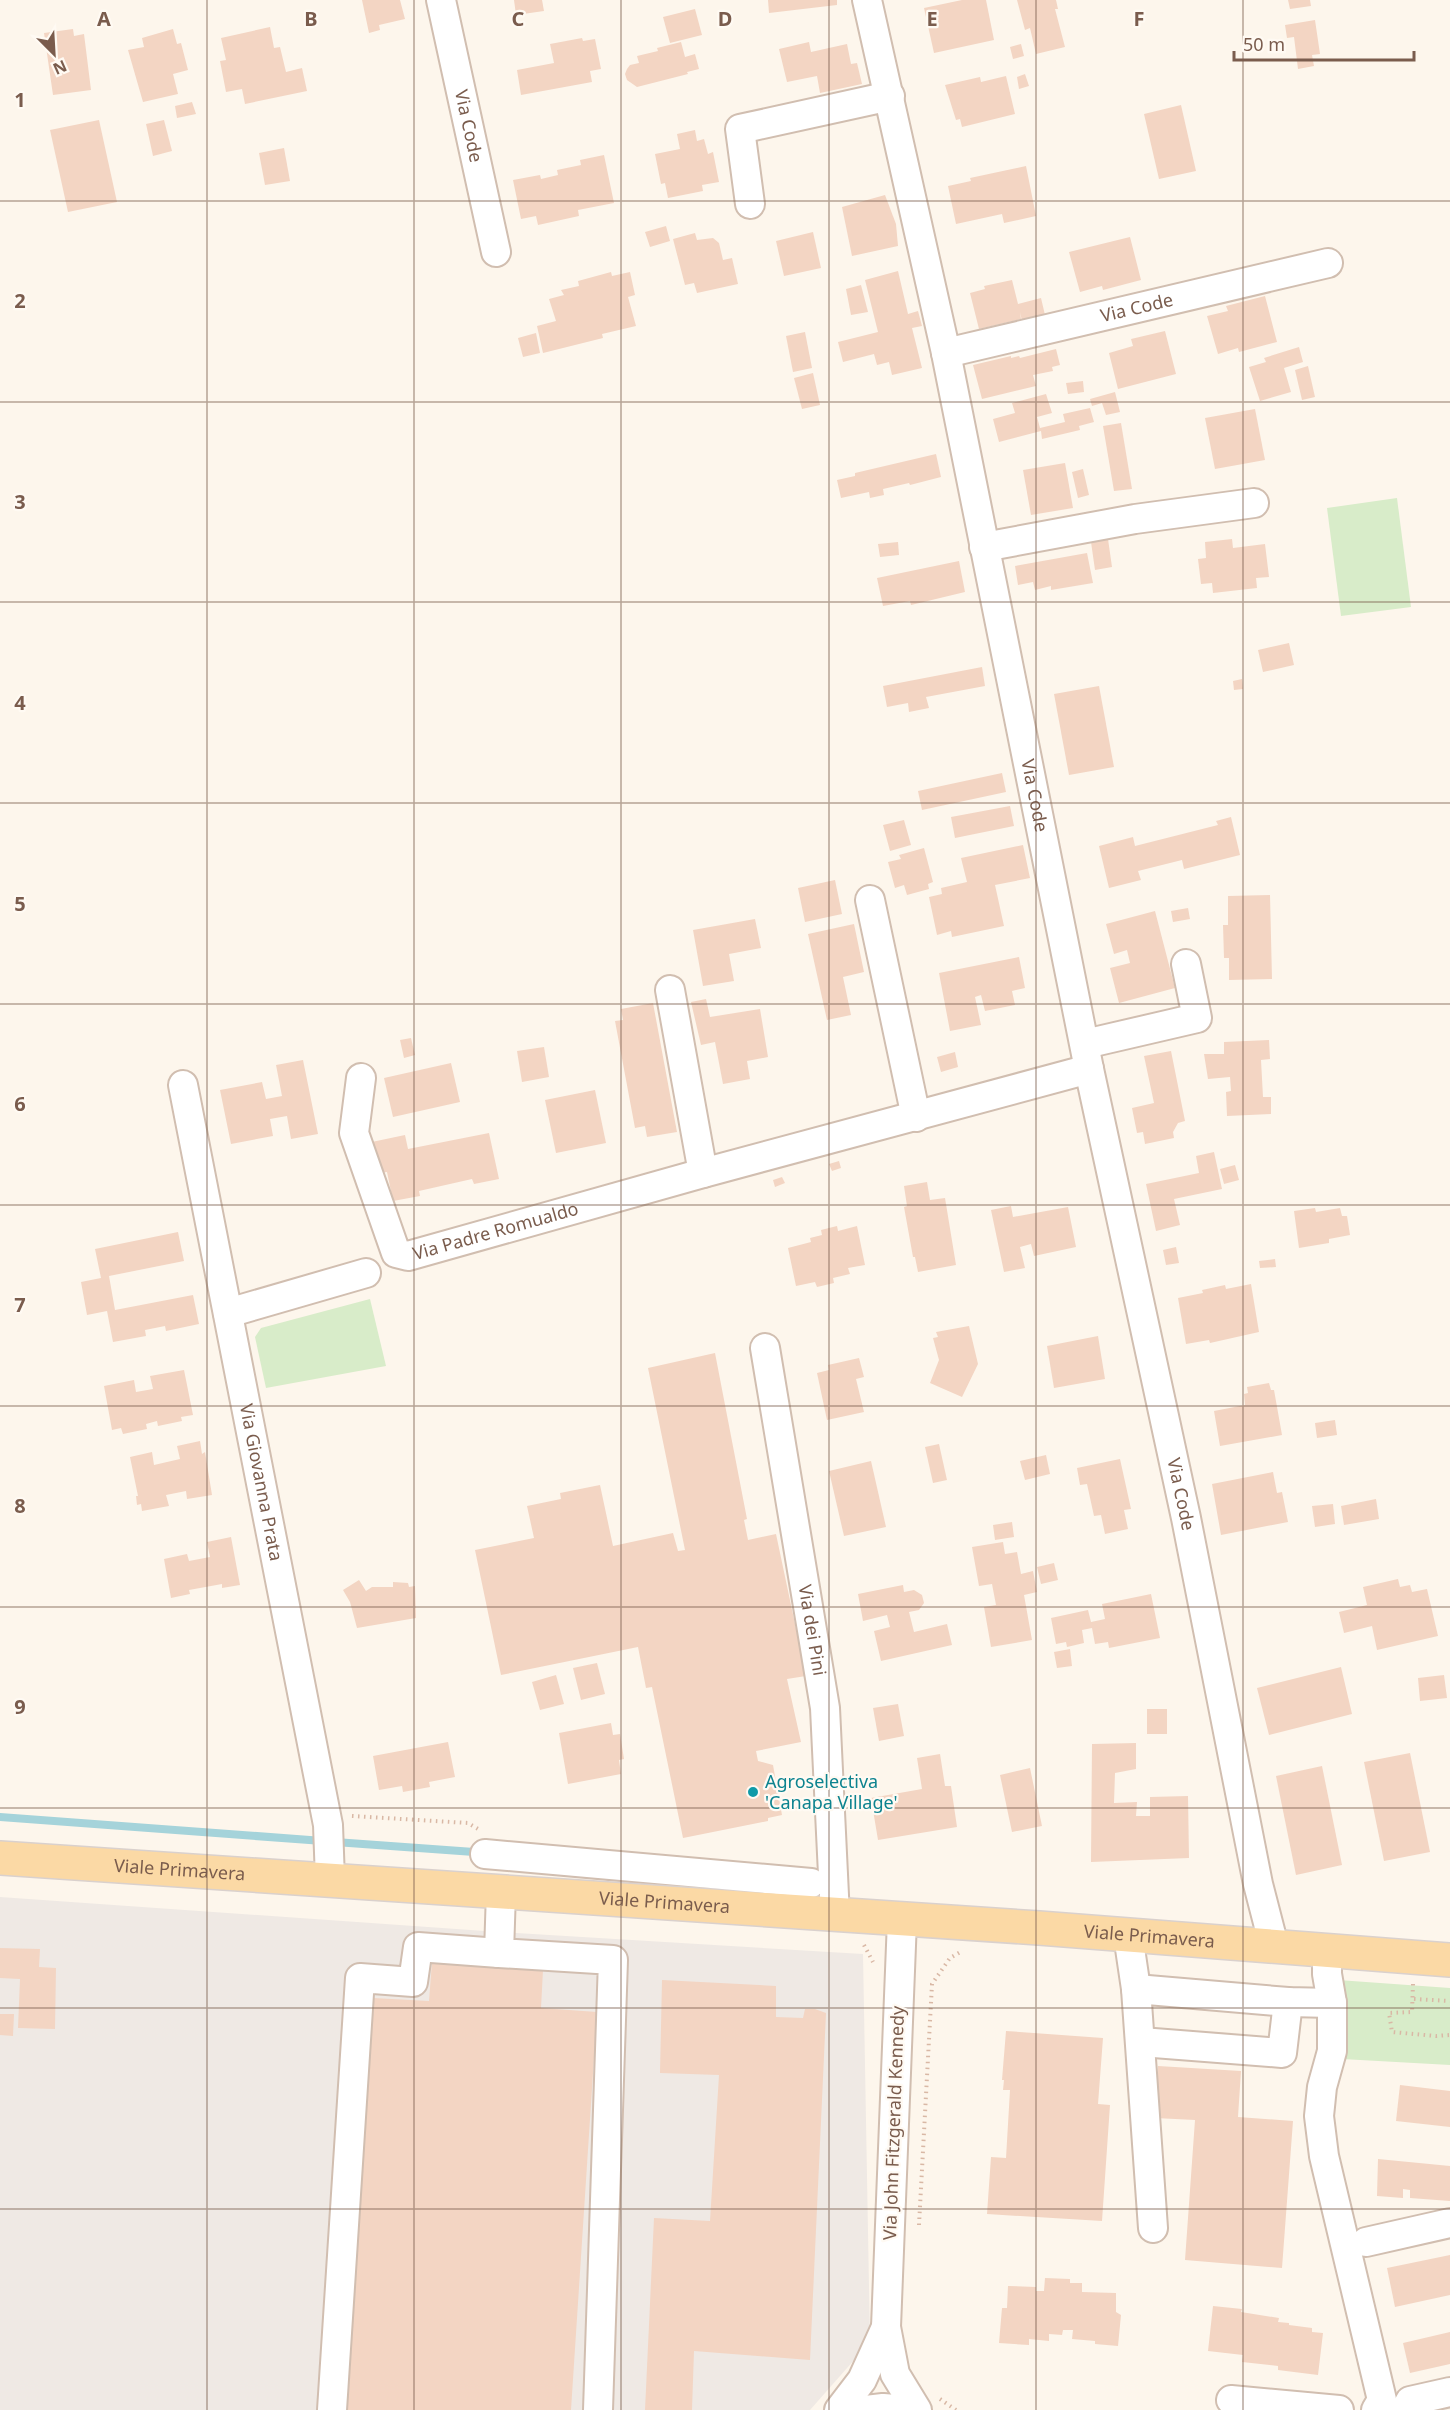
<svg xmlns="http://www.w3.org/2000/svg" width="1450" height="2410" font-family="'Noto Sans',sans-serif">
	<rect width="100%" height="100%" fill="#fdf6ec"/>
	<!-- industrial -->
	<polygon fill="#efe9e4" points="0,1897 499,1932 863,1954 870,2342 810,2410 0,2410"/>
	<!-- green -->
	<g fill="#d8ecc9">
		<polygon points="1397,498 1411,607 1341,616 1327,508"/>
		<polygon points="370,1299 386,1366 266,1388 255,1337 261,1328"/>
		<polygon points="1338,1980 1450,1988 1450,2065 1342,2059"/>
	</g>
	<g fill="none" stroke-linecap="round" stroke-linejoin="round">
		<!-- stream -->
		<g stroke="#a5d3da" stroke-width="8">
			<polyline points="0,1817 323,1841"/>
			<polyline points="335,1842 474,1852"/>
		</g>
	</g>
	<!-- building -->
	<g fill="#f3d5c3">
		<polygon points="362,0 400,0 405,19 379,25 380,30 369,33"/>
		<polygon points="514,0 542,0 544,11 516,15"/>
		<polygon points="768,0 837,0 837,5 769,13"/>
		<polygon points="962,0 986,0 994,40 934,53 924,8"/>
		<polygon points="1017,0 1056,0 1058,9 1055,9 1065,47 1036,54 1030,28 1025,30"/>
		<polygon points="1288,0 1310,0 1311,6 1290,9"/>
		<polygon points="695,9 702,35 670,43 663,17"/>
		<polygon points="1315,20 1320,54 1312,55 1314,66 1298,69 1294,37 1287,38 1285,25"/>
		<polygon points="270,27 274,48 280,47 286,72 302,68 307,91 245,104 242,89 226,92 220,61 226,60 221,38"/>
		<polygon points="73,29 74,36 84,34 91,90 53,95 44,33"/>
		<polygon points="173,29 177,44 181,43 188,70 173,74 178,94 143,102 128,50 144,47 142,38"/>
		<polygon points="582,38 583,41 595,39 601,69 590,71 592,82 521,95 517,70 554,63 550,44"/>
		<polygon points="681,42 685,57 695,54 699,69 687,72 688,74 637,87 627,80 625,74 627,69 630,65 639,63 637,56 658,51 657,48"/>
		<polygon points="809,42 811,52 847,44 851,64 857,63 862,84 820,93 817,76 787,82 779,49"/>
		<polygon points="1021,44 1024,56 1013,59 1010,47"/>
		<polygon points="1025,74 1029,86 1019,89 1017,77"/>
		<polygon points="1006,76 1015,114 962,127 960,119 956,120 945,85 980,77 981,82"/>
		<polygon points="192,102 196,114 177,118 175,106"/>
		<polygon points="1181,105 1196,171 1159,179 1144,114"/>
		<polygon points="99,120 117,202 68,212 50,130"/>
		<polygon points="164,120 172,151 153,156 146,124"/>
		<polygon points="695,130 697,141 704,139 708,154 713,152 719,182 702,185 703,191 668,198 665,183 661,184 655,154 680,149 677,134"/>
		<polygon points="284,148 290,181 265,185 259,153"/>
		<polygon points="604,155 614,203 578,210 579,216 538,225 536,216 521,219 513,180 540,175 541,179 558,175 557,170 581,165 580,160"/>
		<polygon points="1026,166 1036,216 1004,223 1002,214 956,224 948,186 971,181 970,178"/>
		<polygon points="885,195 896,224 898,246 852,256 842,207"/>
		<polygon points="666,226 670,241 650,247 645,232"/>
		<polygon points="813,232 821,268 784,276 776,241"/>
		<polygon points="695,233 697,240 713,238 719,243 723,260 732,258 738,284 697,293 694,283 685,285 673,239"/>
		<polygon points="1130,237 1141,280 1103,290 1102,286 1080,292 1069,252"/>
		<polygon points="898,271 908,314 918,311 922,326 912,328 922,368 892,375 889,362 877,365 874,354 843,362 838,342 878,332 865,280"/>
		<polygon points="611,272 612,276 630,272 635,295 628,297 636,326 602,334 603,338 543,353 537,326 556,321 549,299 564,295 561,290 579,286 578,281"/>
		<polygon points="1012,280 1018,304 1041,298 1045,315 1022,321 1020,312 1021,319 979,329 970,293 985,289 984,286"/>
		<polygon points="861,285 868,312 851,315 846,289"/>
		<polygon points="1265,296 1277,342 1239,352 1238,348 1218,354 1207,316 1228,311 1226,306"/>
		<polygon points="1165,331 1176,374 1118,389 1109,353 1133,346 1131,339"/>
		<polygon points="805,332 812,368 793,372 786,336"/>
		<polygon points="536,333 540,353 523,357 518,338"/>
		<polygon points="1299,347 1303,362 1284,368 1291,392 1260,401 1249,367 1266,362 1264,358"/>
		<polygon points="1056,349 1060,365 1052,367 1053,371 1033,375 1036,386 982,399 973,365 1011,356 1011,358 1019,356 1020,358"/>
		<polygon points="1308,366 1315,397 1302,400 1295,370"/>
		<polygon points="813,373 820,405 802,409 794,378"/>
		<polygon points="1083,381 1084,392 1068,394 1066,383"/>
		<polygon points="1115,392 1120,412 1106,415 1102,403 1092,406 1090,399"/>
		<polygon points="1046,394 1052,413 1037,417 1040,428 1065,422 1063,414 1090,408 1094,422 1079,426 1080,430 1042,439 1041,431 999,442 993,419 1015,413 1012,403"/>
		<polygon points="1255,409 1265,460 1215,469 1205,418"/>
		<polygon points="1121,423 1132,489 1114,491 1103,426"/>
		<polygon points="936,454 941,477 910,485 909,483 883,489 884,495 870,498 869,492 841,498 837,480 855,476 855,473"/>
		<polygon points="1065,463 1073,508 1031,515 1023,470"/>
		<polygon points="1083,469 1089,495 1078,498 1072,472"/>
		<polygon points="1108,539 1112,567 1095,570 1091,542"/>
		<polygon points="1232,539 1233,548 1265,544 1269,577 1256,578 1257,588 1213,593 1212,583 1201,584 1198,559 1206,558 1205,542"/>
		<polygon points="898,542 899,555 880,557 878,544"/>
		<polygon points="1087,553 1093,583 1051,590 1051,586 1035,590 1033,582 1018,585 1015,566"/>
		<polygon points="959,561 965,592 911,605 910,601 883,606 877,578"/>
		<polygon points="1289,643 1294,665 1263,672 1258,650"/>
		<polygon points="982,667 985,686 926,697 929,708 909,712 908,703 887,707 883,686"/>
		<polygon points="1242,679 1243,689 1234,690 1233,681"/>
		<polygon points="1099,686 1114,767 1069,775 1054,694"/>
		<polygon points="1002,773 1006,792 922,810 918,791"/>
		<polygon points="1010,806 1014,826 955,838 951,817"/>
		<polygon points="1231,817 1240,855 1184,869 1182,860 1138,871 1141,880 1109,888 1099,846 1133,837 1135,846 1218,825 1216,821"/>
		<polygon points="904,820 911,845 890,851 883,825"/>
		<polygon points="1023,845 1030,878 995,885 1004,926 952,937 951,931 937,935 929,897 942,894 941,888 967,882 961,858"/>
		<polygon points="924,848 933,882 928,884 929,889 907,895 904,885 895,888 888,862 901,859 899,855"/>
		<polygon points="835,880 842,914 805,922 798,888"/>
		<polygon points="1270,895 1272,979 1229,980 1229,958 1224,958 1223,925 1228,925 1228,896"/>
		<polygon points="1188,908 1190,919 1173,922 1171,911"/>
		<polygon points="1155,911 1175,988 1119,1003 1110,968 1130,963 1127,950 1114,954 1106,924"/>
		<polygon points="755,919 761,948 729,954 734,981 703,986 693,930"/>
		<polygon points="854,924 864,972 843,977 851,1015 827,1020 808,934"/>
		<polygon points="1019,957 1025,988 1012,991 1015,1005 985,1011 981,995 975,997 981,1025 950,1031 939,973"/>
		<polygon points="706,999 710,1017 760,1009 768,1057 747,1061 750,1079 723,1084 715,1042 701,1045 691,1002"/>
		<polygon points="653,1003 677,1132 647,1137 645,1126 635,1128 615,1021 623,1020 621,1009"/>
		<polygon points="411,1038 415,1055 404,1058 400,1040"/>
		<polygon points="1269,1040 1270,1059 1261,1060 1263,1097 1271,1097 1271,1114 1227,1116 1226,1092 1231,1091 1230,1077 1208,1079 1204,1054 1224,1054 1224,1042"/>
		<polygon points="544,1047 549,1077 522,1082 517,1051"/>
		<polygon points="1171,1051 1185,1121 1178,1123 1173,1132 1174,1138 1145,1144 1143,1132 1137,1133 1132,1108 1154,1103 1144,1056"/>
		<polygon points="955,1052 958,1067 941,1072 937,1057"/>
		<polygon points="303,1060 318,1134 291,1139 287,1116 270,1119 273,1136 231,1144 220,1090 262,1082 266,1099 282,1096 276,1065"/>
		<polygon points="451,1063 460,1102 393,1117 384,1078"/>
		<polygon points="595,1090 606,1143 556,1153 545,1100"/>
		<polygon points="489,1133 499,1179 474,1184 472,1179 419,1191 420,1196 393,1201 387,1172 379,1173 367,1143 405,1135 408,1149"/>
		<polygon points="1214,1152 1222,1189 1174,1199 1180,1225 1156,1231 1146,1184 1199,1173 1196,1156"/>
		<polygon points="839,1161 841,1168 832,1171 829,1164"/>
		<polygon points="1235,1165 1239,1180 1224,1184 1220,1169"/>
		<polygon points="782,1177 785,1183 775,1187 773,1180"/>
		<polygon points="927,1182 930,1200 945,1198 956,1265 918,1272 915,1257 913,1257 904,1207 907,1206 904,1186"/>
		<polygon points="1011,1206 1013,1217 1068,1207 1076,1247 1034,1256 1031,1244 1020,1247 1025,1268 1004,1272 991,1210"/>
		<polygon points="1315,1208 1316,1212 1340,1208 1342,1216 1347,1216 1350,1235 1329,1239 1329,1243 1299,1248 1294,1211"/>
		<polygon points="837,1226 838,1231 857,1226 865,1265 848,1268 850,1274 833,1278 834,1283 817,1287 815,1282 796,1286 788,1248 811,1242 810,1238 822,1235 821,1230"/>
		<polygon points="178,1232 184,1261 109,1276 115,1310 193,1295 199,1324 166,1331 165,1326 145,1330 146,1336 113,1342 107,1311 87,1315 81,1282 101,1278 95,1249"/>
		<polygon points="1176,1247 1179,1263 1166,1265 1163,1250"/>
		<polygon points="1275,1259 1276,1267 1260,1268 1259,1261"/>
		<polygon points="1251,1284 1259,1332 1210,1343 1209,1340 1186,1344 1178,1298 1203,1293 1202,1290 1225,1285 1226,1289"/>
		<polygon points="969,1326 978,1364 962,1397 930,1383 939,1360 933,1338 938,1337 936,1332"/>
		<polygon points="1098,1336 1105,1379 1054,1388 1047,1346"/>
		<polygon points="715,1353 747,1519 744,1520 748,1540 776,1534 806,1676 787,1679 801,1742 756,1751 758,1761 773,1765 782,1815 768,1818 768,1821 683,1838 652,1687 646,1688 638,1647 501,1675 475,1550 534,1538 527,1506 561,1499 560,1493 600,1485 613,1546 673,1533 678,1551 685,1550 648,1368"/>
		<polygon points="859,1358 864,1377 856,1379 864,1412 827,1420 817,1373 829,1370 828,1365"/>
		<polygon points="184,1370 193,1415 181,1417 182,1421 158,1426 157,1421 146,1424 147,1429 123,1434 121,1428 112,1430 104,1386 134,1380 136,1392 153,1389 150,1376"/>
		<polygon points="1269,1383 1271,1390 1274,1390 1282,1435 1220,1446 1214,1411 1245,1405 1244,1394 1248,1393 1247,1387"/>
		<polygon points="1335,1420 1337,1435 1317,1438 1315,1423"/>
		<polygon points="200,1441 202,1454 205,1452 212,1495 187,1499 186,1491 166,1495 169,1506 142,1511 141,1504 137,1505 136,1496 138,1496 130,1457 152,1452 154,1465 180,1459 177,1446"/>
		<polygon points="939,1444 947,1480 933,1483 925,1447"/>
		<polygon points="1046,1455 1050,1474 1025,1480 1020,1461"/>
		<polygon points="1120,1459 1131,1509 1124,1510 1128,1529 1105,1534 1101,1515 1094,1516 1087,1484 1080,1485 1077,1468"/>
		<polygon points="871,1461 886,1527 844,1536 829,1471"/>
		<polygon points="1273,1472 1277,1493 1282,1492 1288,1522 1221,1535 1212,1484"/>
		<polygon points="1376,1499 1379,1519 1344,1525 1341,1506"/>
		<polygon points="1333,1504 1335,1524 1315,1527 1312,1506"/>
		<polygon points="1012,1522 1014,1537 995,1540 993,1525"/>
		<polygon points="231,1537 240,1585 222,1588 222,1584 189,1590 190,1594 171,1598 164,1559 187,1554 189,1561 210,1557 207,1542"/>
		<polygon points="1003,1542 1005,1554 1017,1552 1021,1574 1033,1571 1037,1592 1024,1595 1032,1640 991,1647 984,1607 996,1605 992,1584 979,1586 972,1547"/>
		<polygon points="1054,1563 1058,1580 1041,1584 1037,1567"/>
		<polygon points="1398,1579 1400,1587 1410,1585 1412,1592 1427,1589 1438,1636 1377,1650 1372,1626 1344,1633 1339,1612 1367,1605 1363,1587"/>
		<polygon points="359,1580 366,1591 372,1587 393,1587 393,1582 408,1583 409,1587 415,1586 416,1618 357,1628 350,1602 343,1590"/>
		<polygon points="903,1585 904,1592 914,1590 922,1595 924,1603 919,1610 909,1612 914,1632 947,1624 952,1645 881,1661 874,1631 890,1627 887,1615 863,1621 858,1594"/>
		<polygon points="1151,1594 1160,1638 1109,1648 1108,1642 1095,1644 1092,1628 1082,1630 1084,1643 1067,1647 1066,1642 1056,1644 1051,1618 1088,1610 1091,1622 1105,1619 1102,1604"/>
		<polygon points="1070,1649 1072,1666 1057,1668 1054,1652"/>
		<polygon points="597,1663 605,1694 581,1700 573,1668"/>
		<polygon points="1341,1667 1352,1714 1269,1735 1257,1688"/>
		<polygon points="556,1675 564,1704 540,1710 532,1682"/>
		<polygon points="1444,1675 1447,1698 1420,1701 1418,1678"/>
		<polygon points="898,1704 904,1736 879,1741 873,1708"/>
		<rect x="1147" y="1709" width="20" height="25"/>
		<polygon points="611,1723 613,1735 620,1734 624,1759 619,1760 621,1774 568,1784 559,1733"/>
		<polygon points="448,1742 455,1777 429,1782 430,1787 403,1792 402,1786 379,1790 373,1756"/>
		<polygon points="1136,1743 1136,1769 1115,1773 1114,1803 1137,1802 1136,1816 1150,1816 1150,1797 1188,1796 1189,1858 1091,1862 1092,1744"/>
		<polygon points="1410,1753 1430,1852 1384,1861 1364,1762"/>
		<polygon points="940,1754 945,1786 951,1786 957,1827 878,1840 871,1798 922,1789 917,1758"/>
		<polygon points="1322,1766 1342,1865 1296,1875 1276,1776"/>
		<polygon points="1030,1768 1042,1826 1012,1832 1000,1775"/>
		<polygon points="0,1948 40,1949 39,1967 56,1968 55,2029 18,2028 20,1979 0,1978"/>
		<polygon points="432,1962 543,1970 541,2008 597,2012 571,2410 345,2410 373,1998 429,2001"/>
		<polygon points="662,1980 776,1986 776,2017 803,2018 805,2009 815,2009 826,2013 810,2360 694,2351 692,2410 645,2410 654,2218 710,2221 719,2075 660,2073"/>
		<polygon points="0,2014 14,2014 13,2036 0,2035"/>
		<polygon points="1006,2031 1103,2038 1098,2104 1110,2105 1102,2221 987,2214 991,2157 1006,2158 1010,2090 1003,2090 1004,2080 1002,2080"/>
		<polygon points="1158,2066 1241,2071 1238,2117 1293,2121 1282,2268 1185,2260 1195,2120 1155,2118"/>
		<polygon points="1400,2085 1450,2091 1450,2127 1396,2121"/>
		<polygon points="1378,2159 1450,2166 1450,2201 1410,2198 1410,2190 1403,2189 1403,2198 1377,2196"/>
		<polygon points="1450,2255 1450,2295 1395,2307 1387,2268"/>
		<polygon points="1045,2278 1070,2279 1070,2283 1082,2283 1082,2292 1116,2293 1116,2312 1121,2315 1118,2346 1095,2344 1095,2341 1072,2339 1073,2330 1063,2330 1062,2335 1049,2334 1049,2341 1029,2339 1029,2345 999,2343 1002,2308 1007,2308 1008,2286 1036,2287 1036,2291 1044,2291"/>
		<polygon points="1213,2306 1242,2309 1241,2312 1279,2318 1278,2322 1289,2323 1289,2325 1312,2328 1312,2332 1323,2333 1318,2375 1278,2370 1278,2366 1242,2362 1243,2355 1208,2351"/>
		<polygon points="1450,2332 1450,2364 1410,2373 1403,2343"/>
	</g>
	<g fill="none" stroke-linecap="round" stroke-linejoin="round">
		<defs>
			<g id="minor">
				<path id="s1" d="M441 0 496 252"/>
				<path id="s2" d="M867 0 946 353 1089 1069 1186 1518 1258 1884 1274 1946"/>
				<polyline points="750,204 740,129 890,96"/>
				<path id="s3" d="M946 353 1328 263"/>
				<polyline points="984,547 1135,519 1254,503"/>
				<polyline points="870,900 916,1117"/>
				<polyline points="670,990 703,1173"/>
				<polyline points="1085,1044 1197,1018 1186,964"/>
				<path id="s4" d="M361 1078 354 1133 396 1253 408 1256 703 1173 1089 1069"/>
				<path id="s5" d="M183 1085 328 1825 330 1880"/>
				<polyline points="228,1313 366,1273"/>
				<path id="s6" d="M765 1348 825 1708 835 1916"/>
				<polyline points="485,1854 811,1883"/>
				<polyline points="501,1892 499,1953 613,1960 598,2410"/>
				<polyline points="902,1920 886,2327 895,2374 917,2410"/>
				<polyline points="1128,1935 1136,1989"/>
				<polyline points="1327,1951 1327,1974 1332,2003 1332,2051 1322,2087 1319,2116 1324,2156 1382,2400 1376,2410"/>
				<polyline points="1141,2042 1282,2053 1288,2002"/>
				<polyline points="1153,2228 1136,1989 1288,2002 1332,2003"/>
				<polyline points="1366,2242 1450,2223"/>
				<polyline points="1231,2400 1339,2410"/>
				<polyline points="332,2410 360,1978 413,1982 418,1947 499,1953"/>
				<polyline points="839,2410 862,2380 886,2327"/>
				<polyline points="866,2410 883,2408 907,2410"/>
				<polyline points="1405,2410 1410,2401 1450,2392"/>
			</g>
			<g id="major">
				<path id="s7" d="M0 1858 1039 1928 1450 1960"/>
			</g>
		</defs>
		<!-- minor casing -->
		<use href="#minor" stroke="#d1beb0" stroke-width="32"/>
		<!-- major casing -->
		<use href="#major" stroke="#dad1cd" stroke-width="36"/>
		<!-- path -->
		<g stroke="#d9b8a5" stroke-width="4" stroke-dasharray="1.5 4.5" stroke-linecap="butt">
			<polyline points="352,1816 468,1823 480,1830"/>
			<polyline points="864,1945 873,1962"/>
			<polyline points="1413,1984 1412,2012 1389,2013 1392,2032 1436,2036 1450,2035"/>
			<polyline points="1414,1999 1450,2001"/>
			<polyline points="919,2225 932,1984 950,1958 962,1951"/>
			<polyline points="940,2399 956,2410"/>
		</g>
		<!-- minor -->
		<use href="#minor" stroke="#fff" stroke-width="28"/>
		<!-- major -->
		<use href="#major" stroke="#fbd9a5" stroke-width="33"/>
	</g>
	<!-- grid -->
	<path fill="none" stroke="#7a5c4d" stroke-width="1.5" stroke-opacity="0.55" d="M207 0V2410M414 0V2410M621 0V2410M829 0V2410M1036 0V2410M1243 0V2410M0 201H1450M0 402H1450M0 602H1450M0 803H1450M0 1004H1450M0 1205H1450M0 1406H1450M0 1607H1450M0 1808H1450M0 2008H1450M0 2209H1450"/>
	<!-- markers -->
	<circle fill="#0f9aa8" stroke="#fffaf3" stroke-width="2" cx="753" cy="1792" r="6"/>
	<g text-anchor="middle" stroke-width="4.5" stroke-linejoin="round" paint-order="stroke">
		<!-- street labels -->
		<g font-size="18" fill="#7a5c4d" stroke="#fffaf3">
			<text dy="6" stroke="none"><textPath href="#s1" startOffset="129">Via Code</textPath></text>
			<text dy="6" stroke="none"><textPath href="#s3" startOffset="196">Via Code</textPath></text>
			<text dy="6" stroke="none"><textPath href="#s2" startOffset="813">Via Code</textPath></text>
			<text dy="6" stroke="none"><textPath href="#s4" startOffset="286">Via Padre Romualdo</textPath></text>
			<text dy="6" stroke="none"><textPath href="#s5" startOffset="405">Via Giovanna Prata</textPath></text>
			<text dy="6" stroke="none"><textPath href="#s2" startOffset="1527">Via Code</textPath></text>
			<text dy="6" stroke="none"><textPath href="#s6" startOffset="286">Via dei Pini</textPath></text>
			<text dy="6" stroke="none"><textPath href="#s7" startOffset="180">Viale Primavera</textPath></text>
			<text dy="6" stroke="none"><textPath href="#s7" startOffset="666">Viale Primavera</textPath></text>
			<text dy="6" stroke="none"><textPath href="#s7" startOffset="1152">Viale Primavera</textPath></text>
			<text transform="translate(894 2123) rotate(-88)" y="6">Via John Fitzgerald Kennedy</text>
		</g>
		<!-- culture labels -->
		<g font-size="18" fill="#0d838f" stroke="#fffaf3" text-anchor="start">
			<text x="765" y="1788">Agroselectiva<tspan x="765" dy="21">'Canapa Village'</tspan></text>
		</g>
	</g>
	<g font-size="20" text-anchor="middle" font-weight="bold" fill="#7a5c4d" stroke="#fffaf3" stroke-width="4.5" stroke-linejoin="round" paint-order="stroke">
		<text x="104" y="26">A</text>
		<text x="311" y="26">B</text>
		<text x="518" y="26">C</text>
		<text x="725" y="26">D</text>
		<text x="932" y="26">E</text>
		<text x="1139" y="26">F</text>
		<text x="20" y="107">1</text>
		<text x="20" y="308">2</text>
		<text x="20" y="509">3</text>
		<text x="20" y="710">4</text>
		<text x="20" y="911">5</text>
		<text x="20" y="1111">6</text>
		<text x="20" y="1312">7</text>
		<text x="20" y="1513">8</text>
		<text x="20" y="1714">9</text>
	</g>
	<!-- north arrow -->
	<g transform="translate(54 54) rotate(156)" stroke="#fffaf3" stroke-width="4.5" paint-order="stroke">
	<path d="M0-4.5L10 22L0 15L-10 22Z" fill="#7a5c4d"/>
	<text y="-9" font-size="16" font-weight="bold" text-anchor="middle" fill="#7a5c4d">N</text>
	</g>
	<!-- scale -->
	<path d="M1234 51v9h180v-9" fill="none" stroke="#7a5c4d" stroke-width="3"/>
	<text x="1243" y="51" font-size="18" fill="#7a5c4d" stroke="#fffaf3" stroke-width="4.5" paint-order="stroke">50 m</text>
</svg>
